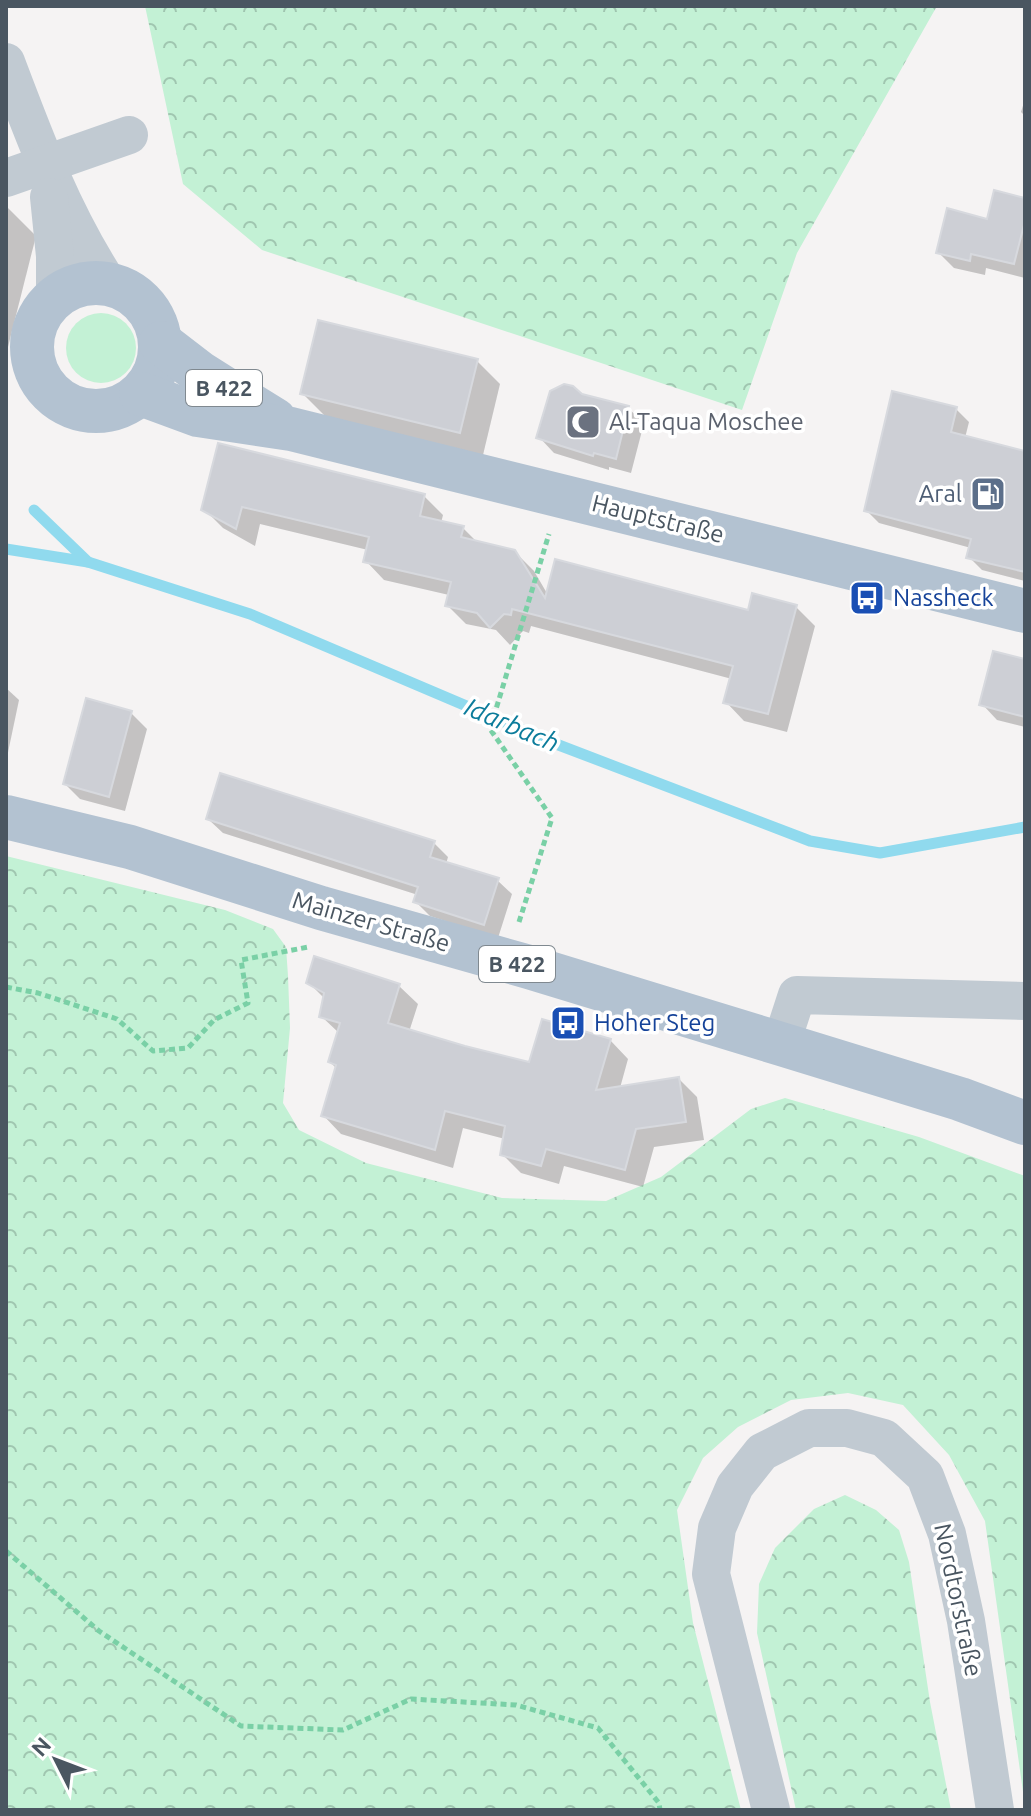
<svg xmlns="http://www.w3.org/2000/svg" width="1031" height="1816" font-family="Ubuntu,sans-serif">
	<defs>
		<pattern id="forest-crowns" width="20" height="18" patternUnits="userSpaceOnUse" patternTransform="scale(2)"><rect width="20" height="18" fill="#c3f1d5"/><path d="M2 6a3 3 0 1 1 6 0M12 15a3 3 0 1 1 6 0" fill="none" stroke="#a0c6b0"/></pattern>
	</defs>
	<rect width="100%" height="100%" fill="#f5f3f3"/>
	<!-- grass -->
	<circle fill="#c3f1d5" cx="101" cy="348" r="35"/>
	<!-- forest -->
	<g fill="url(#forest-crowns)">
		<polygon points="145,6 937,6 797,253 742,410 262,250 183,184"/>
		<polygon points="6,856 225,910 273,929 286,947 288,976 290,1028 283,1103 299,1130 366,1163 502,1198 606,1201 661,1177 751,1109 785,1098 919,1137 1025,1176 1025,1806 985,1521 949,1455 903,1405 848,1393 791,1400 738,1427 703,1458 677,1510 693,1623 741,1810 6,1810"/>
		<polygon points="845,1495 876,1510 899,1530 909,1562 930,1702 951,1810 796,1810 757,1633 759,1584 775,1548 814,1509"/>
	</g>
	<!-- shadow -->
	<g fill="#0003">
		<polygon points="1025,99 1025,116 1021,112"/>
		<polygon points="1025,200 1025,278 986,268 985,275 954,268 938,252"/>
		<polygon points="6,206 36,236 8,347 6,346"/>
		<polygon points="477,361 500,384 483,455 325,416 302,393"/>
		<polygon points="581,395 628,408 644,423 631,473 609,467 609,470 554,453 539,437"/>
		<polygon points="956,409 969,422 965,438 1025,453 1025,581 982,570 969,557 971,548 879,523 866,510"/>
		<polygon points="424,496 443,515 441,523 463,528 478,543 514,551 534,571 548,595 749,612 796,607 815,626 787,732 744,721 726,702 732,679 531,626 529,633 523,631 510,645 496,630 466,624 447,605 449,595 384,580 366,561 368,550 260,524 255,546 223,528 204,509"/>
		<polygon points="1025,661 1025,727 997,720 982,704"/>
		<polygon points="6,688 19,700 6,762"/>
		<polygon points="131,713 147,729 125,811 80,799 65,784"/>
		<polygon points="208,819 434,843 448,857 446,864 497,880 512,894 498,938 430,916 416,902 418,895 223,833"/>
		<polygon points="308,982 399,986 418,1004 409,1032 531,1064 610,1040 628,1059 620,1088 679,1079 697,1097 704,1140 654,1147 643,1187 564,1166 559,1184 521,1173 502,1154 505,1139 463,1128 453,1168 341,1134 323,1115 337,1069 330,1062 339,1033 321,1016 325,999"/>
	</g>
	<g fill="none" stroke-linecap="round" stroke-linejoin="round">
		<!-- stream -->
		<g stroke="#90daee" stroke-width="11">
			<polyline points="34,510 88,562"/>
			<polyline points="6,549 88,562 250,614 556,744 810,841 880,853 1025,827"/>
		</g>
	</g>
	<!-- building -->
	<g fill="#cdcfd5" stroke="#d7d9de" stroke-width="2">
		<polygon points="994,190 1025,198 1025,221 1014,264 971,254 970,261 936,253 947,208 987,219"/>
		<polygon points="318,320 478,359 460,433 300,394"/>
		<polygon points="564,384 573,386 582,394 629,406 616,459 594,453 593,456 536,438 550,391"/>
		<polygon points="892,391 957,407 951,432 1025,451 1025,572 966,558 971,539 864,511"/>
		<polygon points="218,443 425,494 420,516 464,526 461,537 515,550 545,598 555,559 748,610 752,593 797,605 768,714 723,703 733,666 512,609 511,615 504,614 490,628 477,613 445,606 451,582 363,562 369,537 242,507 236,529 201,510"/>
		<polygon points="993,651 1025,659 1025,717 979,705"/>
		<polygon points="86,698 132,711 109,797 63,784"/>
		<polygon points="220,773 435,841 430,857 499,878 484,925 413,902 418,887 206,819"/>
		<polygon points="314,956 400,984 388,1023 465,1046 529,1062 542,1019 611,1039 596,1090 679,1077 686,1122 636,1129 625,1170 546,1149 541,1166 500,1155 505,1126 445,1111 435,1150 321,1116 336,1065 328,1062 340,1023 319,1017 324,993 306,983"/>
	</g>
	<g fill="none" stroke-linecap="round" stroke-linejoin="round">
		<!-- path -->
		<g stroke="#7ad0a6" stroke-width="5" stroke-dasharray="6 4" stroke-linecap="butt">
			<polyline points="519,922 552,818 490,729 549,534"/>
			<polyline points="6,987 38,993 117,1019 153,1051 188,1048 214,1020 248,1003 241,960 308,947"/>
			<polyline points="6,1551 99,1631 241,1726 343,1730 411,1699 516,1705 598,1728 659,1803 660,1810"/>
		</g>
		<!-- minor -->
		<g stroke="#c1cad2" stroke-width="38">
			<path d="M6 62C35 139 63 214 108 283"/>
			<polyline points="6,178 129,135"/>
			<polyline points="49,197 55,256 55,297"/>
			<polyline points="781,1044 797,995 1025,1001"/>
			<polyline points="771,1810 711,1574 717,1528 735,1486 762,1452 809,1428 847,1428 884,1438 925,1476 947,1534 966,1621 995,1810"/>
		</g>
		<!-- major -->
		<g stroke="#b3c2d1" stroke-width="44">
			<circle cx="96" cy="347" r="64"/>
			<polyline points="161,343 200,373 275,420"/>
			<polyline points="141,394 198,415 291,429 1025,611"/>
			<polyline points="6,817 130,847 321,908 529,967 781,1044 960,1099 1025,1123"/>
		</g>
	</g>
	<!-- icons -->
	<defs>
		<symbol id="mosque-square" viewBox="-11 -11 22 22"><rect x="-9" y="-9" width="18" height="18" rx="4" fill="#6b7280" stroke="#fff"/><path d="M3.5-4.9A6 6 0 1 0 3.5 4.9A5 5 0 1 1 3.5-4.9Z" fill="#fff"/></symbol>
		<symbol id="fuel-square" viewBox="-11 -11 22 22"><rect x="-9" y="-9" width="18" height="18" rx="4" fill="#5c6f8a" stroke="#fff"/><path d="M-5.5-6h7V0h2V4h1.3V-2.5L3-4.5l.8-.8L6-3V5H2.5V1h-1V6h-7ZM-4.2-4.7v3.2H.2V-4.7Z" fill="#fff"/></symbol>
		<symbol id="bus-square" viewBox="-11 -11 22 22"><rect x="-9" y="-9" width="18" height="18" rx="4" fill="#1a4fb4" stroke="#fff"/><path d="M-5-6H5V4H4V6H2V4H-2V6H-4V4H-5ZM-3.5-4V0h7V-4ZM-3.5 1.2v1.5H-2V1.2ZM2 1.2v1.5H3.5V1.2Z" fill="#fff"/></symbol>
	</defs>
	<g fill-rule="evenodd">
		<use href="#mosque-square" x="563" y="402" width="40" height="40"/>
		<use href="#fuel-square" x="968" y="474" width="40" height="40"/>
		<use href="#bus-square" x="847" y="578" width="40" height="40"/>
		<use href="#bus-square" x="548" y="1003" width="40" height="40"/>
	</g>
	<g text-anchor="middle" stroke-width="7" stroke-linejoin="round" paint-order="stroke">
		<!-- shield labels -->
		<g fill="#fff" stroke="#808990" stroke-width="2">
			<rect x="186" y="370" width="76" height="36" rx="6"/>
			<rect x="479" y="946" width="76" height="36" rx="6"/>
		</g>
		<g font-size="22" font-weight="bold" fill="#4a5661">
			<text x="224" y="396">B 422</text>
			<text x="517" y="972">B 422</text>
		</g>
		<!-- worship labels -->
		<g font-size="24" fill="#5b616d" stroke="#fff" text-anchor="start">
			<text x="609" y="430">Al-Taqua Moschee</text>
		</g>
		<!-- service labels -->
		<g font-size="24" fill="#4e5e75" stroke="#fff" text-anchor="end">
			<text x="962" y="502">Aral</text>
		</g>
		<!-- street labels -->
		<g font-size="24" fill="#4a5661" stroke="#fff">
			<text transform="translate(658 519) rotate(14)" y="8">Hauptstraße</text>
			<text transform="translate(371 922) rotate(16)" y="8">Mainzer Straße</text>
			<text transform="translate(958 1600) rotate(78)" y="8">Nordtorstraße</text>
		</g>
		<!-- transit labels -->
		<g font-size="24" fill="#164399" stroke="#fff" text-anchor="start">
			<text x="893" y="606">Nassheck</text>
			<text x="594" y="1031">Hoher Steg</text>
		</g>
		<!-- water labels -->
		<g font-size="26" font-style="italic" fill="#0c7c9b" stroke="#fff">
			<text transform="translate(512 725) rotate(23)" y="9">Idarbach</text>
		</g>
	</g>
	<!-- border -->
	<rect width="1031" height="1816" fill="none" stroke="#4a5661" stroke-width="16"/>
	<!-- north arrow -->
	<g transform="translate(56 1760) rotate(312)" stroke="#ffffff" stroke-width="6" paint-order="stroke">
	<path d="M0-6L14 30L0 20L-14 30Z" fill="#4a5661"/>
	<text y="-12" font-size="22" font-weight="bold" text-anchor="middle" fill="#4a5661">N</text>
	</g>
</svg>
